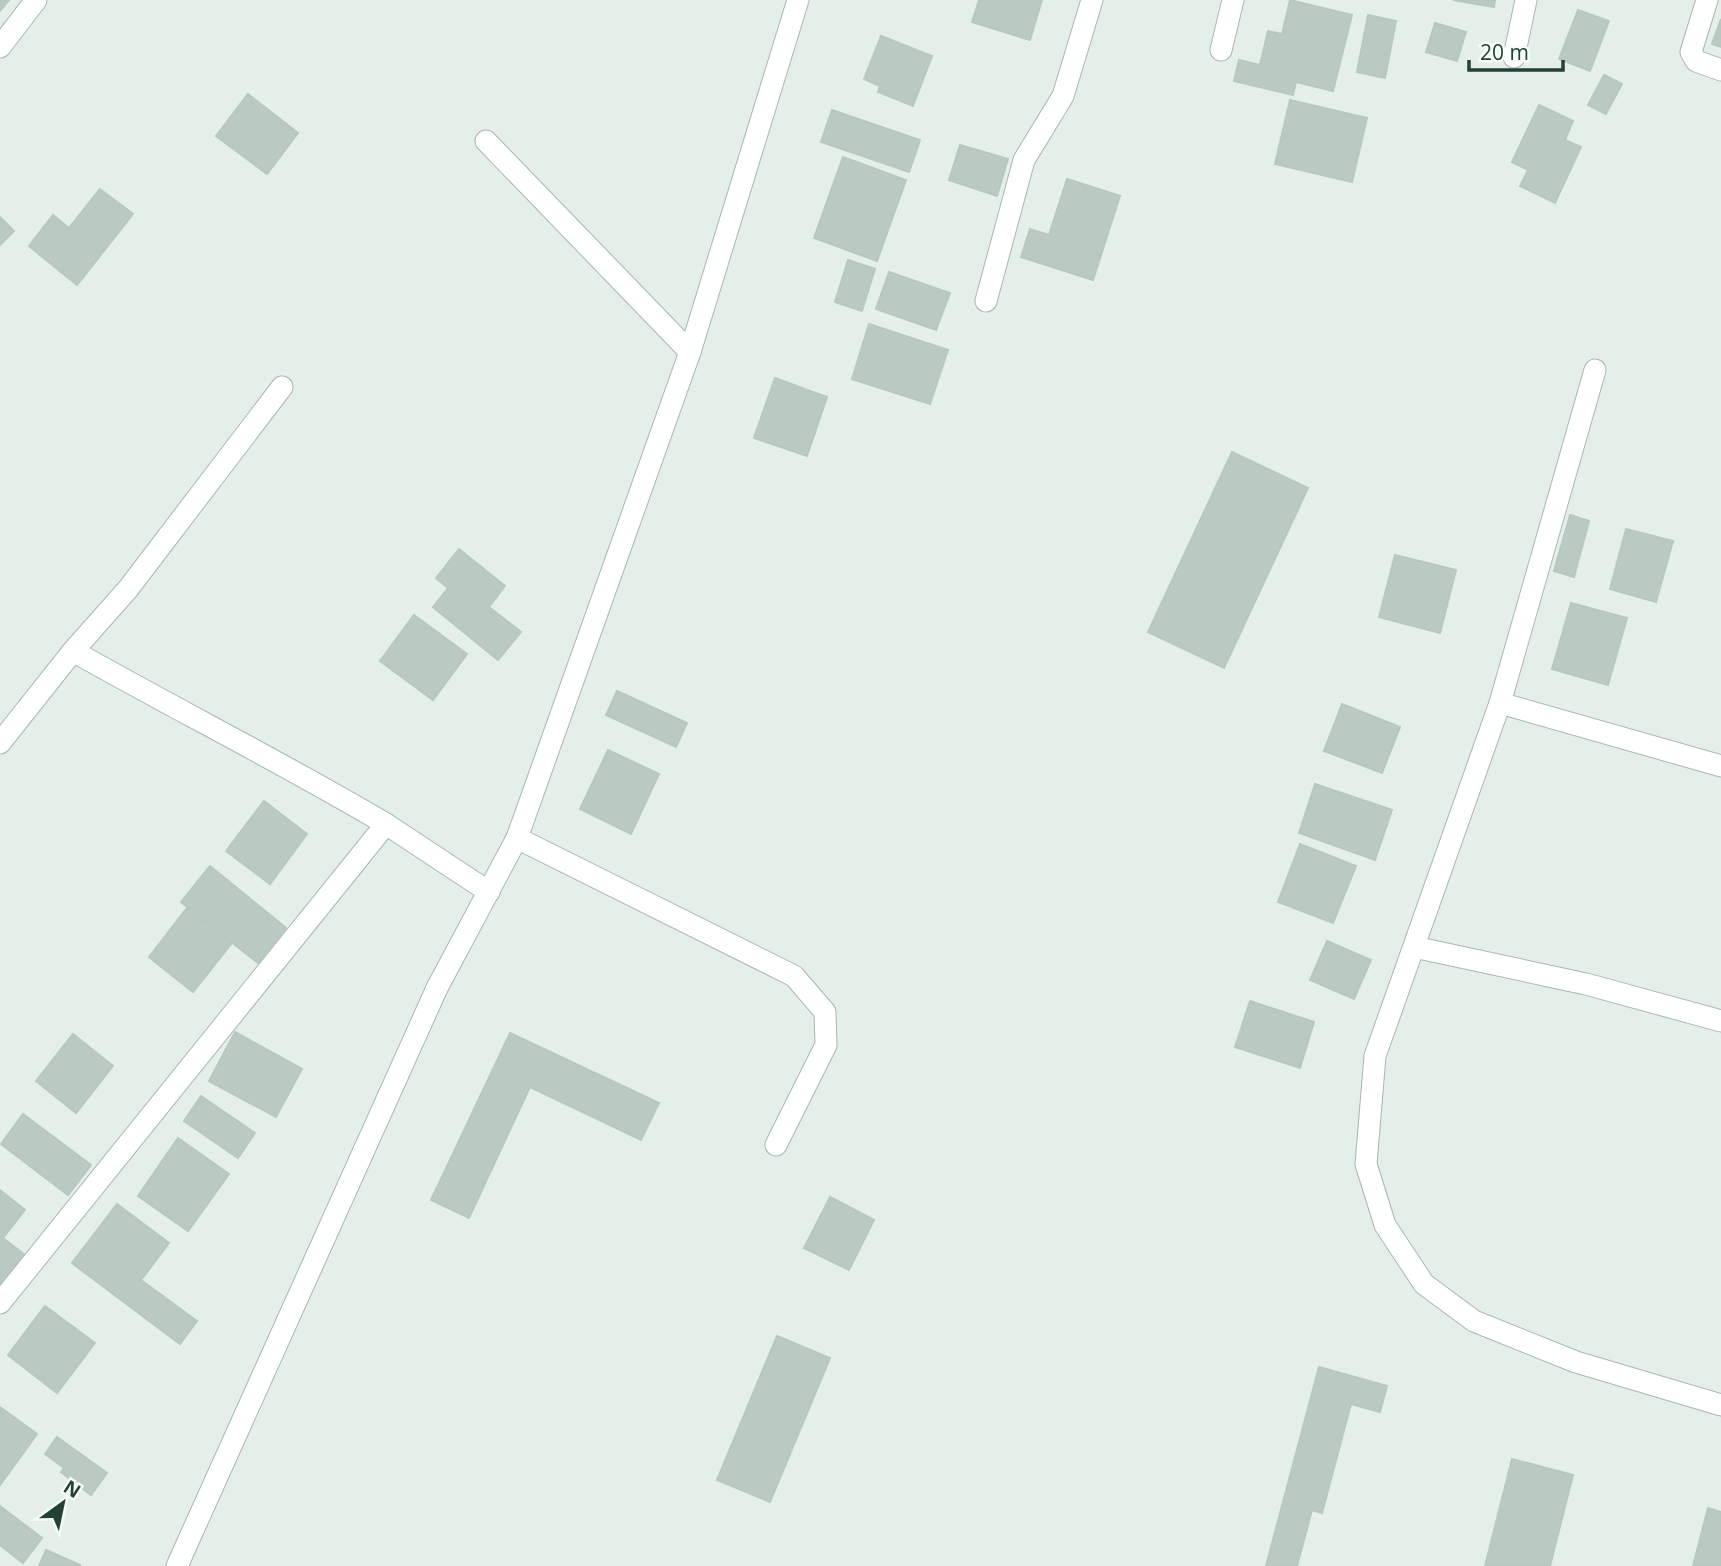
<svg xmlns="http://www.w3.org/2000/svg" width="1721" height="1566" font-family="'Open Sans',sans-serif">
	<rect width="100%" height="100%" fill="#e5efe9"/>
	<!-- building -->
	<g fill="#bacac2" stroke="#b7c9bf" stroke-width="2">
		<path d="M0 0H9L0 11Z"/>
		<path d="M979 0H1042L1030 40 972 22Z"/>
		<path d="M1290 0 1352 15 1333 91 1296 82 1293 95 1234 81 1239 60 1260 65 1268 31 1282 34Z"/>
		<path d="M1453 0H1495L1494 7Z"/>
		<path d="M1578 10 1609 21 1590 71 1559 59Z"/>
		<path d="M1368 15 1396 21 1385 78 1357 72Z"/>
		<path d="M1721 19V47L1712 44Z"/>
		<path d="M1435 23 1466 32 1457 61 1426 52Z"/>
		<path d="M881 36 932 56 913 106 878 92 880 86 864 79Z"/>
		<path d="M1604 75 1622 84 1606 114 1588 105Z"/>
		<path d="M248 94 298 133 267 174 216 136Z"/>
		<path d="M1290 100 1367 118 1352 182 1275 164Z"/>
		<path d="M1539 105 1573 121 1565 140 1581 147 1555 203 1520 186 1528 170 1512 162Z"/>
		<path d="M832 110 920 140 909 172 821 142Z"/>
		<path d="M960 145 1008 159 997 196 949 180Z"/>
		<path d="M843 157 906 180 877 261 814 238Z"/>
		<path d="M1067 179 1120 196 1093 280 1021 257 1030 229 1049 235Z"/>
		<path d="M100 189 133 214 77 285 29 246 53 215 69 228Z"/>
		<path d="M0 217 14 231 0 245Z"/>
		<path d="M848 260 875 269 862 311 835 302Z"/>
		<path d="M889 272 950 293 936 330 876 309Z"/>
		<path d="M869 324 948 350 930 404 852 379Z"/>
		<path d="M775 378 827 397 807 456 754 438Z"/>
		<path d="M1232 452 1308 488 1224 668 1148 632Z"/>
		<path d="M1570 515 1589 521 1574 577 1554 571Z"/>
		<path d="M1626 529 1673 541 1656 602 1610 589Z"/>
		<path d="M459 549 505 586 489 607 521 632 498 660 433 607 448 588 436 578Z"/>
		<path d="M1395 555 1456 570 1440 633 1379 617Z"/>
		<path d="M1571 603 1627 618 1608 685 1552 669Z"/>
		<path d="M414 615 467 654 433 700 380 661Z"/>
		<path d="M617 691 687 723 676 747 606 715Z"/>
		<path d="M1342 704 1400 727 1382 773 1324 751Z"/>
		<path d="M608 750 659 774 631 834 580 809Z"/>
		<path d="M1315 784 1392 810 1375 860 1299 833Z"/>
		<path d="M264 801 307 834 270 884 226 851Z"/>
		<path d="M1300 844 1356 866 1333 923 1278 902Z"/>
		<path d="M210 866 286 928 258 963 181 902Z"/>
		<path d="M187 908 232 943 193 992 149 957Z"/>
		<path d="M1327 941 1371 960 1354 999 1310 980Z"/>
		<path d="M1250 1001 1314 1022 1300 1068 1235 1047Z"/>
		<path d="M235 1032 302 1069 276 1117 209 1081Z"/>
		<path d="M510 1033 659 1103 641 1140 530 1087 469 1218 431 1200Z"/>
		<path d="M73 1034 113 1066 76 1113 36 1081Z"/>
		<path d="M201 1096 255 1133 238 1158 184 1121Z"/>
		<path d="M23 1114 91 1165 68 1195 1 1144Z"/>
		<path d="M178 1138 229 1174 188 1231 138 1196Z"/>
		<path d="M0 1190 25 1210 3 1238 25 1255 0 1286Z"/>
		<path d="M830 1197 874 1220 849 1270 804 1248Z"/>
		<path d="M117 1204 169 1243 141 1280 197 1321 180 1344 72 1263Z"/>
		<path d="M45 1306 95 1343 57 1393 8 1355Z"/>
		<path d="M777 1336 830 1358 770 1502 717 1480Z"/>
		<path d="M1319 1367 1387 1386 1380 1412 1351 1404 1322 1513 1312 1510 1297 1566H1266Z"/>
		<path d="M0 1407 37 1434 0 1485Z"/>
		<path d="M57 1437 107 1473 91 1495 61 1472 64 1468 45 1454Z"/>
		<path d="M1512 1459 1573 1475 1550 1566H1485Z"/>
		<path d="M0 1506 42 1538 23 1563 0 1545Z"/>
		<path d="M1708 1508 1721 1512V1566H1693Z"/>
		<path d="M46 1550 80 1565V1566H39Z"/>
	</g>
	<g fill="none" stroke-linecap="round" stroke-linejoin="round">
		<defs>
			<g id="minor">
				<path d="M1707 0 1691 52 1696 61 1721 70"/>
				<path d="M0 47 36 0"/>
				<path d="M1221 50 1233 0"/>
				<path d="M1514 57 1526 0"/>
				<path d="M486 141 690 352"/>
				<path d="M986 301 1024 160 1063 96 1092 0"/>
				<path d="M73 651C177 710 283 763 386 824"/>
				<path d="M1500 703 1595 370"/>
				<path d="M0 743 73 651 128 589 282 387"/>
				<path d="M1721 766 1500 703 1375 1056 1366 1164 1385 1225 1424 1284 1474 1321 1576 1362 1721 1405"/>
				<path d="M517 838 794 976 825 1012 826 1045 776 1145"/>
				<path d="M1414 947 1586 984 1721 1021"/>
				<path d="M0 1303 386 824 489 892"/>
				<path d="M177 1566 437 988 517 838 690 352 798 0"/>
			</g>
		</defs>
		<!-- minor casing -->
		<use href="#minor" stroke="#a7b8b0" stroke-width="23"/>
		<!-- minor -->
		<use href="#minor" stroke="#fff" stroke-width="21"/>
	</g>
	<!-- north arrow -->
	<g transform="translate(63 1503) rotate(33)" stroke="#f7fbf8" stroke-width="5" paint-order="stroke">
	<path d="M0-5L12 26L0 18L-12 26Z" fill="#234236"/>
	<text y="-10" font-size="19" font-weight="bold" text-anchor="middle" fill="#234236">N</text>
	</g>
	<!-- scale -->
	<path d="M1469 60v10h94v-10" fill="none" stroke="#234236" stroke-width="3.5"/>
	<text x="1480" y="60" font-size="21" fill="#234236" stroke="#f7fbf8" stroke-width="5" paint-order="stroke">20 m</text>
</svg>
